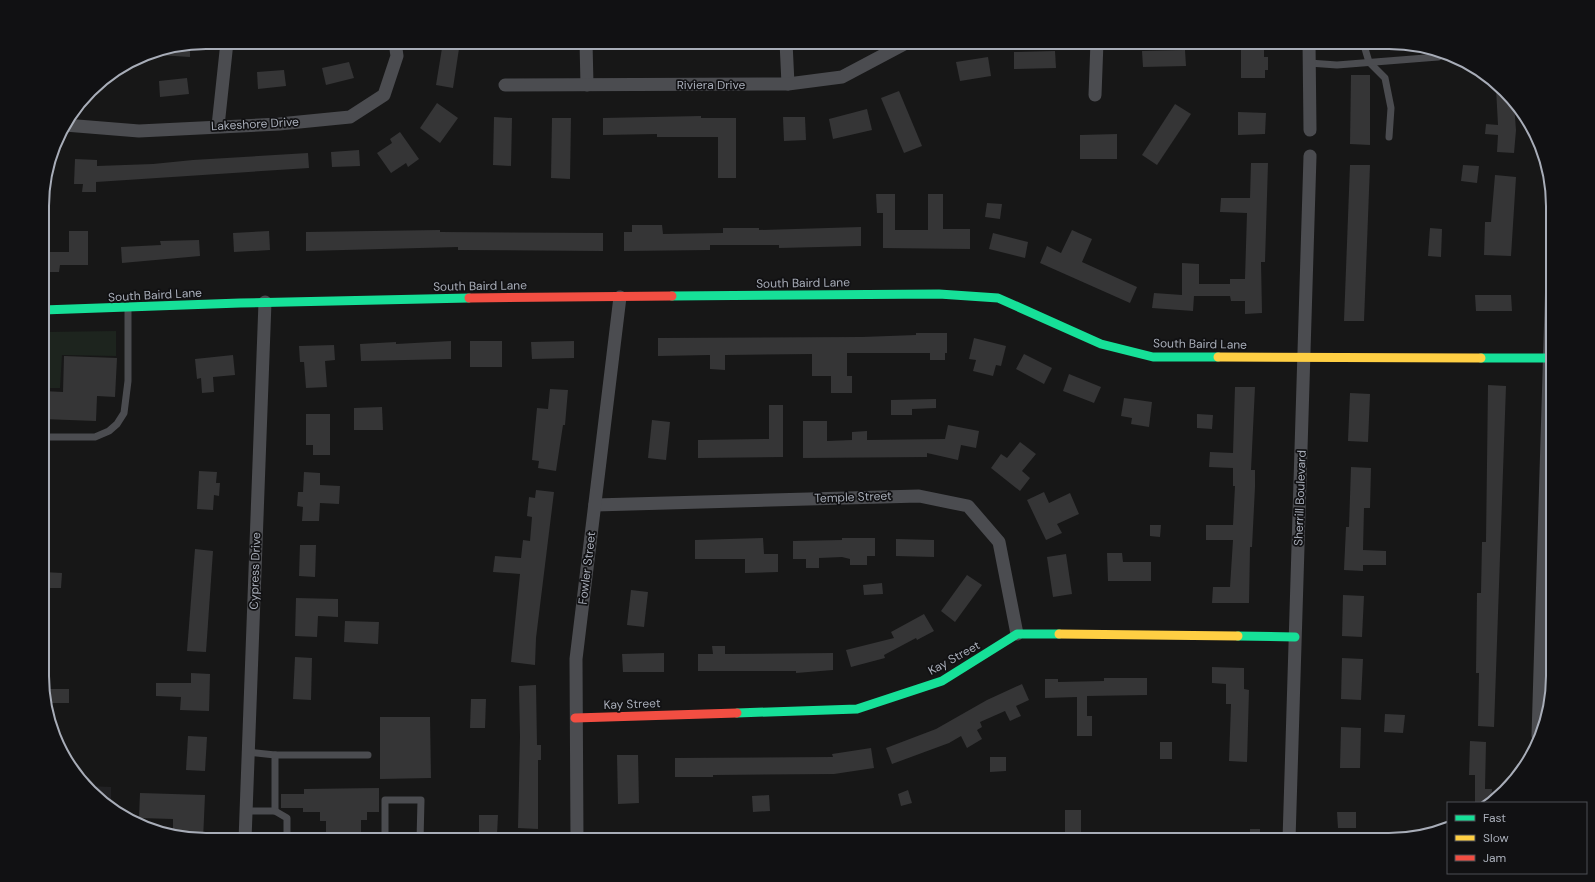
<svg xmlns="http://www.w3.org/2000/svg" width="1595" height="882" font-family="'DM Sans',sans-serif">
	<rect width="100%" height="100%" fill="#171717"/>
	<!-- built -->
	<path fill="#212123" d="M90 786 111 787V806Z"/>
	<!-- green -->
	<path fill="#1d241e" d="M116 331V356L62 355 60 388H44L46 332Z"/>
	<!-- building -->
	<g fill="#353536">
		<path d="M443 42H460L453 88 436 85Z"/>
		<path d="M190 45V57L158 55V51Z"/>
		<path d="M1241 48H1264V57H1268V70H1265V78H1241Z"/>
		<path d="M1185 50 1186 66 1143 67 1142 51Z"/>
		<path d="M1055 51 1056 68 1014 69V52Z"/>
		<path d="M988 57 991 76 960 81 956 62Z"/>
		<path d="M349 62 354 78 326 85 322 68Z"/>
		<path d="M284 70 286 86 258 89 257 72Z"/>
		<path d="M1351 75H1370V145L1350 144Z"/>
		<path d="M187 78 189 94 160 97 159 81Z"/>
		<path d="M1496 88 1514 104 1516 130 1514 153 1497 152 1498 135 1485 134 1486 124 1498 125Z"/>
		<path d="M899 91 922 146 904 153 881 98Z"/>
		<path d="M437 103 458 118 440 143 420 128Z"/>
		<path d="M1175 104 1191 114 1157 165 1142 155Z"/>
		<path d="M867 109 872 130 833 139 829 119Z"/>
		<path d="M1238 112 1266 113 1265 134 1238 135Z"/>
		<path d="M701 116V118H736V178H718V137H657V134L603 135V118Z"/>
		<path d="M494 117 512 118 511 166 493 165Z"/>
		<path d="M783 117H805L806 140 784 141Z"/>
		<path d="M552 118H571L570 179 551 178Z"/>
		<path d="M400 132 419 159 408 167 406 163 391 173 377 153 392 143 390 139Z"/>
		<path d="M1117 134V159H1080V135Z"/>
		<path d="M359 150 360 166 332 167 331 152Z"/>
		<path d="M308 153 309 168 96 182V192H82L83 184H74L75 159 97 160V166L153 164 193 160Z"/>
		<path d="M1251 163H1268L1265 262H1261L1262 313 1245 314V301H1231L1230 296H1194L1193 311 1152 308 1154 293 1182 295V263L1199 264V284H1230V279H1245L1247 213 1220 212 1221 198H1250Z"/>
		<path d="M1350 165H1370L1364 321H1344Z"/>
		<path d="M1463 165 1479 166 1477 183 1461 181Z"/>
		<path d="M1495 175 1516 177 1511 256 1484 255 1485 222H1491Z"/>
		<path d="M876 194H895V230H928V194H943V229H970V249L883 248V213H877Z"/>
		<path d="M987 203 1002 204 1000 219 985 217Z"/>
		<path d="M632 225H662L663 234 723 233V228H759V230L861 227V246L779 248V245H710V250L624 251V232H632Z"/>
		<path d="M1430 228 1442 229 1441 257 1428 256Z"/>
		<path d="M440 230V232L603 233V251L458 250V247L306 251V232Z"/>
		<path d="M1072 230 1092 239 1082 262 1137 287 1130 303 1040 263 1047 246 1061 253Z"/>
		<path d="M69 231H88V265H60L59 272H43V252H69Z"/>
		<path d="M269 231 270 250 234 252 233 233Z"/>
		<path d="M993 233 1028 242 1025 258 989 249Z"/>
		<path d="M199 240 200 256 122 263 121 247 161 245 160 241Z"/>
		<path d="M1475 295H1511L1512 311H1476Z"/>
		<path d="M916 333H947V353H945V360H930V353H847V376H852V393H831V376H812V354L725 355V370L710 369V355L658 356V338L862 337 916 335Z"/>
		<path d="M974 338 1006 346 1001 366 996 365 993 376 973 371 976 360 969 359Z"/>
		<path d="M451 341V359L361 361 360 344 396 342V344Z"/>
		<rect x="470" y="341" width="32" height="26"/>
		<path d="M574 341V358L532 359 531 342Z"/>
		<path d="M334 345 335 360 325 361 327 387 306 388 304 362H300L299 346Z"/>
		<path d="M1024 354 1052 368 1044 384 1016 369Z"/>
		<path d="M233 355 235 375 213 377 214 392 202 393 201 378 197 379 195 359Z"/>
		<path d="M64 356 117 358 115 397 97 396 96 421 43 419V391L63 392Z"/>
		<path d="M1069 374 1101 387 1094 403 1063 391Z"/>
		<path d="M1488 385 1506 386 1494 727 1478 726 1479 673H1476L1477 593H1481L1482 542H1486Z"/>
		<path d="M1235 387H1255L1251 470H1255V487L1252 547H1250L1249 603H1212L1213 587H1230L1233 540H1206V525H1233L1235 486H1233V468L1209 467 1210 452 1233 453Z"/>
		<path d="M550 389 568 390 565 425H563L556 471 538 468 539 461 532 460 537 408 548 409Z"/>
		<path d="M1350 393 1370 394 1368 442 1348 441Z"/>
		<path d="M1124 398 1152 402 1149 427 1131 424 1132 418 1121 416Z"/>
		<path d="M936 399V408L912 409V415H891V400Z"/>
		<path d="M769 405H783V457L698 458V440L769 439Z"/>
		<path d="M382 407 383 430H354V408Z"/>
		<path d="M306 414H330V455H313V445H306Z"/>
		<path d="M1197 414 1213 415 1212 429 1197 428Z"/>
		<path d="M652 420 670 422 666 460 648 458Z"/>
		<path d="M803 421H827V441L852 440V432L867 431V440L945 439 948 425 979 431 976 448 961 445 958 460 927 453V457L803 458Z"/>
		<path d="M1020 442 1036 454 1022 471 1030 478 1020 491 991 468 1001 454 1007 458Z"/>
		<path d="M1351 467 1371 468 1370 508H1364L1363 550 1386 551V565H1363V571L1344 570 1346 527H1349Z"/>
		<path d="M199 471 217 472 216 483H220L219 496 214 495 213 510 197 509Z"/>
		<path d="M304 472 320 473V485L340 486 339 504 320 503 319 521H302L303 507 297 506 298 492H303Z"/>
		<path d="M536 490 554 492 536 638 535 665 511 662 520 574 493 572 495 556 521 558 523 540 530 541 532 517 527 516 529 497 535 498Z"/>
		<path d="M1044 492 1049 503 1070 493 1079 514 1057 524 1062 533 1046 540 1027 500Z"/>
		<path d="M1150 525H1161L1160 537 1150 536Z"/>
		<path d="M763 538 764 554H778V572L745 573V559H695V540Z"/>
		<path d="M842 538H875V556H867V565H850V559L842 557 819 558V568H806V559H793V541L842 540Z"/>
		<path d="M896 539 934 540V557L896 556Z"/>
		<path d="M300 545H316L315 577 299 576Z"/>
		<path d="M195 549 213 551 206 652 187 651Z"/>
		<path d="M1107 553H1122L1123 562H1151V581H1108Z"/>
		<path d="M1066 554 1072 594 1053 597 1047 557Z"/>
		<path d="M43 572 62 573 61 588H43Z"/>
		<path d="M967 575 982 585 955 622 941 611Z"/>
		<path d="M882 583 883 594 864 595 863 585Z"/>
		<path d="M631 590 648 592 644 627 627 625Z"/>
		<path d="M1343 595 1364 596 1362 637 1342 636Z"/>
		<path d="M296 598 338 599V617L318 616 317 637 295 636Z"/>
		<path d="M924 614 934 631 917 640 916 638 884 655 885 658 851 667 846 650 894 638 891 632Z"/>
		<path d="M345 621 379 622 378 644 344 642Z"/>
		<path d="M712 646H725V654L833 653V670L796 673V671H698V654H713Z"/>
		<path d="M664 653V672H623L622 654Z"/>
		<path d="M295 657 312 658 311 700 293 699Z"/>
		<path d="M1342 658 1363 659 1361 700 1341 699Z"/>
		<path d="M1212 667 1244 668V689L1249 690 1247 762 1229 761 1231 704H1226V684L1212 683Z"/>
		<path d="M191 673 210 674 209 711 180 710 181 697 156 696V683H191Z"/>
		<path d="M1104 678H1147V695L1087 696V716H1092V736H1077V697L1045 698V679H1058V682L1104 681Z"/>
		<path d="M1022 684 1029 700 1016 706 1021 716 1010 721 1005 711 980 722 982 727 977 730 982 739 967 748 961 736 949 743 892 764 886 748 936 729 987 700Z"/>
		<path d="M536 685 537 745H541V760H538V829L518 828 520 737 519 686Z"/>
		<path d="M43 689H69V703H45Z"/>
		<path d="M471 699H486L485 728H470Z"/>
		<path d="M1385 714 1405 715 1403 733 1384 732Z"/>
		<path d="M380 717H430L431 778 380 779Z"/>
		<path d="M1341 727 1361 728 1360 768H1340Z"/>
		<path d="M188 736 207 737 205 771 186 770Z"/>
		<path d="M1470 741 1486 742 1485 789H1492L1491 803H1475V775H1469Z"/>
		<rect x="1160" y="742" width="12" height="17"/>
		<path d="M871 748 874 768 834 774 713 775V777H675V758L833 757 832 754Z"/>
		<path d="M617 755H638L639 803 618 804Z"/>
		<path d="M990 757H1006V771L990 772Z"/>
		<path d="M379 788V812H367V820H361V840H326V821H320V812H303V808H281V794H304V789Z"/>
		<path d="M908 790 912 803 901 806 898 794Z"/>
		<path d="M140 793 205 795 203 840 173 836V819L139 818Z"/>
		<path d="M769 795 770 811 753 812 752 796Z"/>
		<rect x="1065" y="810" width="16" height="30"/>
		<path d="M1337 812H1356V828H1338Z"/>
		<path d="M479 815H498L497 835 479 834Z"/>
		<rect x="1250" y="829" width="10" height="11"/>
	</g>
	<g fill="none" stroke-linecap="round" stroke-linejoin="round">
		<!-- lane -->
		<g stroke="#4b4c50" stroke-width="7">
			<path d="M1363 42 1369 62 1385 78 1391 108 1389 137"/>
			<path d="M1309 63 1337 65 1438 57"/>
			<path d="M43 437H95L109 431 117 424 124 413 128 381V308"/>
			<path d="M248 752 275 755V811"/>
			<path d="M275 755H368"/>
			<path d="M246 811H275L287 818V840"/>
			<path d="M385 840V800H421L420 840"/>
		</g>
		<!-- street -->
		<g stroke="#4b4c50" stroke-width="13">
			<path d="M586 42 587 85"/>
			<path d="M786 42 788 84"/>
			<path d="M1309 42 1310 130"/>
			<path d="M505 85 788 84 842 77 908 42"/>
			<path d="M1095 95 1097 42"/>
			<path d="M65 125 139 131 279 124 350 117 384 95 397 56 395 42"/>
			<path d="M218 126 227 42"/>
			<path d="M595 505 919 496 968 506 999 542 1017 634"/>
			<path d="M1538 736 1553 243"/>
			<path d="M245 840 265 302"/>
			<path d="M577 840 576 659 620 297"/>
			<path d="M1289 840 1310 156"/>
		</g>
		<!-- fast -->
		<g stroke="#16e098" stroke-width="9">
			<path d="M672 296 939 294 998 298 1101 344 1153 357H1218"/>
			<path d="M43 310 240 303 469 298"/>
			<path d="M1481 358H1553"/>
			<path d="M1238 636 1295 637"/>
			<path d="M737 713 857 709 942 681 1017 634H1059"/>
		</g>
		<!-- slow -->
		<g stroke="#ffcf43" stroke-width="9">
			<path d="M1218 357 1481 358"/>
			<path d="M1059 634 1238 636"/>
		</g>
		<!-- jam -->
		<g stroke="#f24e42" stroke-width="9">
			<path d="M469 298 672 296"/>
			<path d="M575 718 737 713"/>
		</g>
	</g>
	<g text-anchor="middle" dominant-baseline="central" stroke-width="3.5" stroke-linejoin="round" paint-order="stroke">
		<!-- street labels -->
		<g font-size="12" fill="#a8adb8" stroke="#111113">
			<text x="711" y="85">Riviera Drive</text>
			<text transform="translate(255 124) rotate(-3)">Lakeshore Drive</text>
			<text transform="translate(803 283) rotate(-1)">South Baird Lane</text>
			<text transform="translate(480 286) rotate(-1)">South Baird Lane</text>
			<text transform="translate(155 295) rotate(-3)">South Baird Lane</text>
			<text transform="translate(1200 344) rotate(1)">South Baird Lane</text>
			<text transform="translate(853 497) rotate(-2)">Temple Street</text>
			<text transform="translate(1300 498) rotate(-88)">Sherrill Boulevard</text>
			<text transform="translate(587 568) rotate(-83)">Fowler Street</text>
			<text transform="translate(255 571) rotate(-88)">Cypress Drive</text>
			<text transform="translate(954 658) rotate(-29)">Kay Street</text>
			<text transform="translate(632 704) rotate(-2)">Kay Street</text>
		</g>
	</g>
	<!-- crop -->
	<path d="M0 0H1595V882H0ZM206 49H1389A157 157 0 0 1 1546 206V676A157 157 0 0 1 1389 833H206A157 157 0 0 1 49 676V206A157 157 0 0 1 206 49Z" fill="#111113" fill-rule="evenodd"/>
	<path fill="none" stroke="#a8adb8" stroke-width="2" d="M206 49H1389A157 157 0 0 1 1546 206V676A157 157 0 0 1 1389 833H206A157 157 0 0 1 49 676V206A157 157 0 0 1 206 49Z"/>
	<!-- legend -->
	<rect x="1447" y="802" width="140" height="72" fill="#111113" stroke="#4d4f55"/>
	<rect x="1455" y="815" width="20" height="6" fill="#16e098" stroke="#4d4f55"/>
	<text x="1483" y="822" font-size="12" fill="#a8adb8">Fast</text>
	<rect x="1455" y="835" width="20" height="6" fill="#ffcf43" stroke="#4d4f55"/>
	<text x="1483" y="842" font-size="12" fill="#a8adb8">Slow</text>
	<rect x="1455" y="855" width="20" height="6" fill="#f24e42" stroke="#4d4f55"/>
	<text x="1483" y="862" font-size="12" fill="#a8adb8">Jam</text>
</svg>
